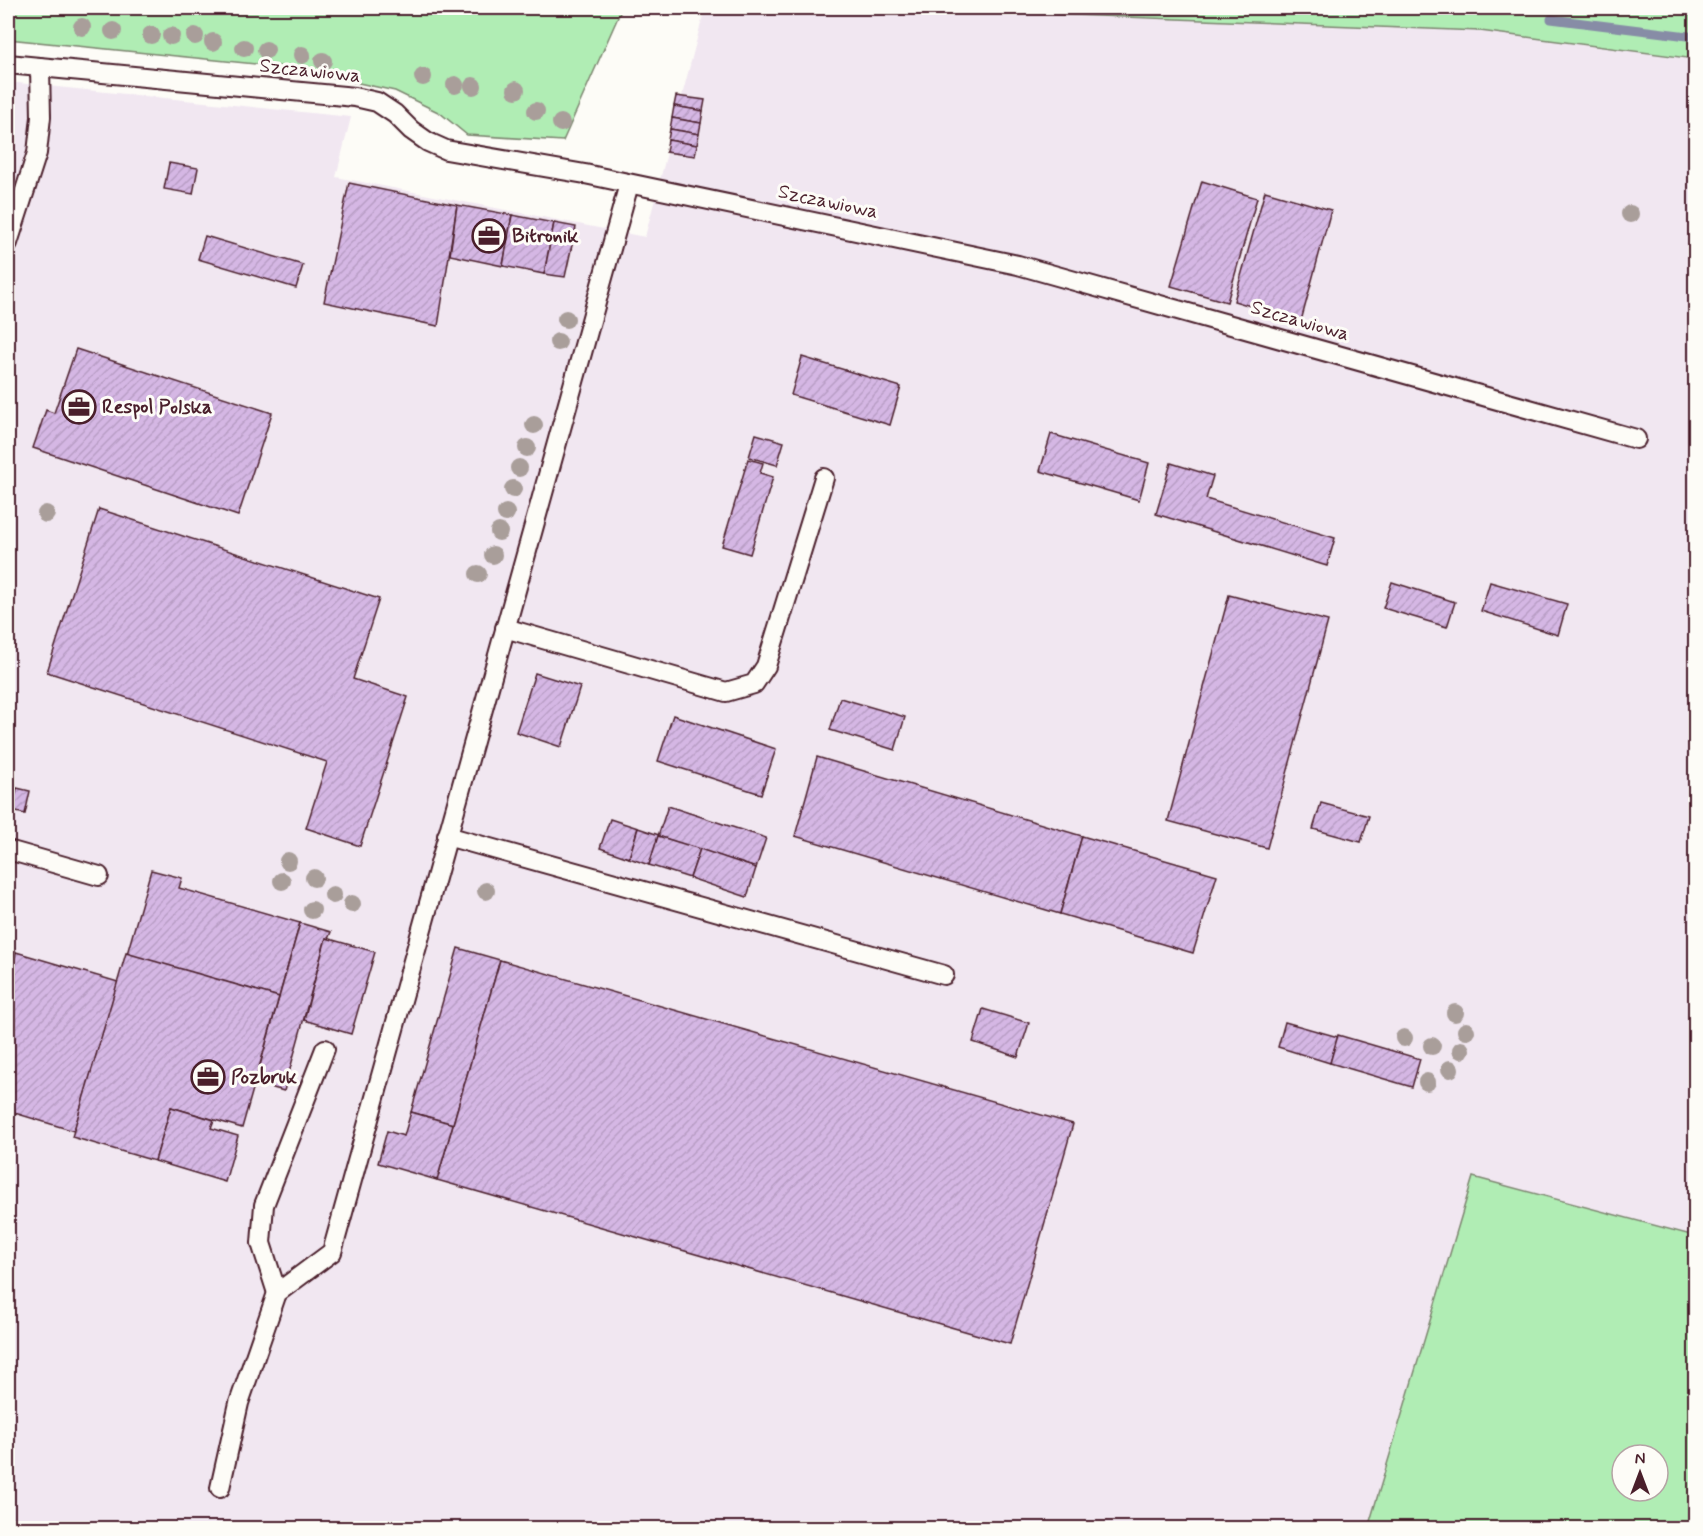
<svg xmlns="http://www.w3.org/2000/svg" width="1703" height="1536" font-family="Mynerve,sans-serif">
	<defs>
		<pattern id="building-hatch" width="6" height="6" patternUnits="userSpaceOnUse" patternTransform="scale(1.5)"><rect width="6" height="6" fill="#d5b7e4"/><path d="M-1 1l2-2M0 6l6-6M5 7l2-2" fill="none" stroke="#b89dc4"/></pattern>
	</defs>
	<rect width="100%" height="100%" fill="#fdfcf7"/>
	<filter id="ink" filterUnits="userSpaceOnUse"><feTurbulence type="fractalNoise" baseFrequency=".0167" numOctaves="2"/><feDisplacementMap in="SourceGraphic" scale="12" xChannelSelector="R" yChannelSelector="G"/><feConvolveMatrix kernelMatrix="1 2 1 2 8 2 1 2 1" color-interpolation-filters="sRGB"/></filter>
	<g filter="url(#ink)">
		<!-- built -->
		<path fill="#f1e7f1" d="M705 8H896L1480 31 1695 59V1236L1473 1178 1368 1528H8V82L351 117 336 177 645 237Z"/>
		<!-- green -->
		<g fill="#b0edb4" stroke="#7d8670" stroke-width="1.5" fill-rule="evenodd">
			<path d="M8 8H622L563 141 467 135 440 113 395 91 286 67 8 39Z"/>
			<path d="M896 8H1695V59L1480 31Z"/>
			<path d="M1473 1177 1695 1236V1528H1368ZM1622 1455H1658V1491H1622Z"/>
		</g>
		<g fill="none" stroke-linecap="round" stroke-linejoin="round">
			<!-- stream -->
			<path stroke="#878ca6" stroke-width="9" d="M1551 19 1696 37"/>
		</g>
		<!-- building -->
		<g fill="url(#building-hatch)" stroke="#4a1f2b" stroke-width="1.5">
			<path d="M676 96 705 100 703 111 674 106Z"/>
			<path d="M674 106 703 111 701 123 672 118Z"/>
			<path d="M672 118 701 123 699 134 670 129Z"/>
			<path d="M670 129 699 134 697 145 668 140Z"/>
			<path d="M668 140 697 145 695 156 666 152Z"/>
			<path d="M169 163 198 168 193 194 164 189Z"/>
			<path d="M1202 181 1257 198 1227 302 1171 286Z"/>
			<path d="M349 183 457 205 438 326 324 302Z"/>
			<path d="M1265 191 1331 210 1301 321 1234 301Z"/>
			<path d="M457 205 512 215 503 266 450 255Z"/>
			<path d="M512 215 554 223 544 274 503 266Z"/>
			<path d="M554 223 576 227 565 277 544 274Z"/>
			<path d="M205 236 303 265 296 288 198 259Z"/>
			<path d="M76 349 272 413 238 516 33 448 46 410 54 413Z"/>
			<path d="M802 357 901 387 890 425 791 395Z"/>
			<path d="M756 434 784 442 777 465 749 457Z"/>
			<path d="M1051 434 1149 463 1139 500 1040 471Z"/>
			<path d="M748 459 763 463 760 473 773 477 750 554 722 546Z"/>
			<path d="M1171 463 1213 476 1206 499 1335 538 1327 566 1156 514Z"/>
			<path d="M99 509 379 599 353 679 408 697 360 846 306 828 327 762 47 672Z"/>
			<path d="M1392 582 1455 602 1447 627 1383 608Z"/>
			<path d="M1490 582 1567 604 1558 635 1481 611Z"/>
			<path d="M1229 595 1328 621 1267 848 1168 821Z"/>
			<path d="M535 673 580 687 561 747 516 732Z"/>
			<path d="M840 698 905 717 895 750 830 730Z"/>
			<path d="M673 715 776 749 761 794 658 761Z"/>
			<path d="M817 757 1082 836 1060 914 795 836Z"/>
			<path d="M17 788 30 791 25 814 12 811Z"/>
			<path d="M1321 803 1369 816 1361 842 1313 829Z"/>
			<path d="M668 806 766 838 756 868 658 836Z"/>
			<path d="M610 819 638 828 629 858 600 848Z"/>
			<path d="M638 828 659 835 649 865 629 858Z"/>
			<path d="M658 836 700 849 690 878 649 865Z"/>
			<path d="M1082 836 1217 875 1193 953 1060 914Z"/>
			<path d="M700 849 756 868 747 897 690 878Z"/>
			<path d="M151 870 182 878 179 888 300 923 279 997 127 954Z"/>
			<path d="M300 923 331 932 328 939 326 938 284 1091 255 1083Z"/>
			<path d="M326 938 375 952 351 1034 304 1020Z"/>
			<path d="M458 948 500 960 453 1124 411 1112Z"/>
			<path d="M16 952 118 982 74 1131 8 1111V983Z"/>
			<path d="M126 953 279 997 242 1128 171 1107 155 1161 72 1137Z"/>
			<path d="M500 960 1073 1124 1010 1344 437 1180Z"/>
			<path d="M983 1009 1029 1023 1018 1057 973 1042Z"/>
			<path d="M1285 1022 1338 1037 1330 1063 1278 1047Z"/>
			<path d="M1338 1035 1420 1059 1412 1087 1330 1063Z"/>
			<path d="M171 1107 214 1120 211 1128 238 1136 225 1182 155 1161Z"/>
			<path d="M411 1112 453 1124 437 1180 378 1163 387 1131 404 1136Z"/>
		</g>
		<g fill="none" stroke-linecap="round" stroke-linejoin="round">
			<defs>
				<g id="lane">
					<path d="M8 64 355 97 377 102 395 114 411 130 428 142 446 150 585 174 1018 265 1636 439"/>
					<path d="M8 243 37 153 41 117 40 67"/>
					<path d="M505 628 726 692 754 684 766 666 824 478"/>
					<path d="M447 836 944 975"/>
					<path d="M8 850 99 876"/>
					<path d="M277 1293 261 1243 264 1205 325 1049"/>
					<path d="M220 1488 239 1403 277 1293 332 1252 629 184"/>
				</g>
			</defs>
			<!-- lane casing -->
			<use href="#lane" stroke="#4a1f2b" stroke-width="22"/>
			<!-- lane -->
			<use href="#lane" stroke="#fdfcf7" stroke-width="18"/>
		</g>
		<!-- trees -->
		<g fill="#a99e9a">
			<circle cx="82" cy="27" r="9"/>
			<circle cx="113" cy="31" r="9"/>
			<circle cx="151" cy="35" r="9"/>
			<circle cx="171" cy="36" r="9"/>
			<circle cx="195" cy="36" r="9"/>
			<circle cx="213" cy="42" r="9"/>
			<circle cx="244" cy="48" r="9"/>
			<circle cx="266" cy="50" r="9"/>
			<circle cx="302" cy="55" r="9"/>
			<circle cx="323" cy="61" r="9"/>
			<circle cx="423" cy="77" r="9"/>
			<circle cx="455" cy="85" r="9"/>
			<circle cx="473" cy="86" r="9"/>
			<circle cx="516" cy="90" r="9"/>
			<circle cx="536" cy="111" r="9"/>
			<circle cx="561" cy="123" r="9"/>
			<circle cx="1630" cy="214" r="9"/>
			<circle cx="566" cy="319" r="9"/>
			<circle cx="558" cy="342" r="9"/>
			<circle cx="534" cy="425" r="9"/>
			<circle cx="527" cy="448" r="9"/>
			<circle cx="519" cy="468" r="9"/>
			<circle cx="513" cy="489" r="9"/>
			<circle cx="506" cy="513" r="9"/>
			<circle cx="46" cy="514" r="9"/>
			<circle cx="499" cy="532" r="9"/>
			<circle cx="493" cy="555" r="9"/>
			<circle cx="478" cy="574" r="9"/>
			<circle cx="288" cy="861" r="9"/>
			<circle cx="314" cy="878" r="9"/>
			<circle cx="282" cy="881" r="9"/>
			<circle cx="486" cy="891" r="9"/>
			<circle cx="333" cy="895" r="9"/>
			<circle cx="352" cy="904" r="9"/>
			<circle cx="312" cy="910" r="9"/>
			<circle cx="1455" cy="1013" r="9"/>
			<circle cx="1466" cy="1031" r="9"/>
			<circle cx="1404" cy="1038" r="9"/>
			<circle cx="1432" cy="1046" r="9"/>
			<circle cx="1461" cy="1050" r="9"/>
			<circle cx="1450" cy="1069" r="9"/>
			<circle cx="1427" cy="1082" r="9"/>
		</g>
	</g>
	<!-- icons -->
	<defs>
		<symbol id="office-ring" viewBox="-11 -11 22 22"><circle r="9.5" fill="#fdfcf7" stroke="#4a1f2b" stroke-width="1.5"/><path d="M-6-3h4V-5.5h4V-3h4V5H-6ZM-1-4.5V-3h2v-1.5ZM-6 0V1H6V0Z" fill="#4a1f2b"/></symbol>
	</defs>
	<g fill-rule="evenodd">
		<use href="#office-ring" x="470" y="217" width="38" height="38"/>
		<use href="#office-ring" x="60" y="388" width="38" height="38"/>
		<use href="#office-ring" x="189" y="1058" width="38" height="38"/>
	</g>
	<g text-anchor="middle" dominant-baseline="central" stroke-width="6" stroke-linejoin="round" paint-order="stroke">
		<!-- street labels -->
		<g font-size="20" fill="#4a1f2b" stroke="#fdfcf7">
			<text transform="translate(310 71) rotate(6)">Szczawiowa</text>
			<text transform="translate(828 202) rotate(12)">Szczawiowa</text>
			<text transform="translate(1300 321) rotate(16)">Szczawiowa</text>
		</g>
		<!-- poi labels -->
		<g font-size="20" font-weight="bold" fill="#4a1f2b" stroke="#fdfcf7" text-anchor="start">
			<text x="512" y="236">Bitronik</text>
			<text x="102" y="407">Respol Polska</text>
			<text x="231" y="1077">Pozbruk</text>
		</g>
	</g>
	<!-- margin -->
	<rect width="1703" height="1536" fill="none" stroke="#fdfcf7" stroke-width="30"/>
	<rect x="15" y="15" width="1673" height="1506" fill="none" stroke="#4a1f2b" stroke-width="2" filter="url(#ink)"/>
	<!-- north arrow -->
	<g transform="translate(1640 1473)"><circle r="28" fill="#fdfcf7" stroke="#b5a4a5" stroke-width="1.5"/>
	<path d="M0-4.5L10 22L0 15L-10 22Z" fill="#4a1f2b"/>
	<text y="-9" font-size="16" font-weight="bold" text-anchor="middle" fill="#4a1f2b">N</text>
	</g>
</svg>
